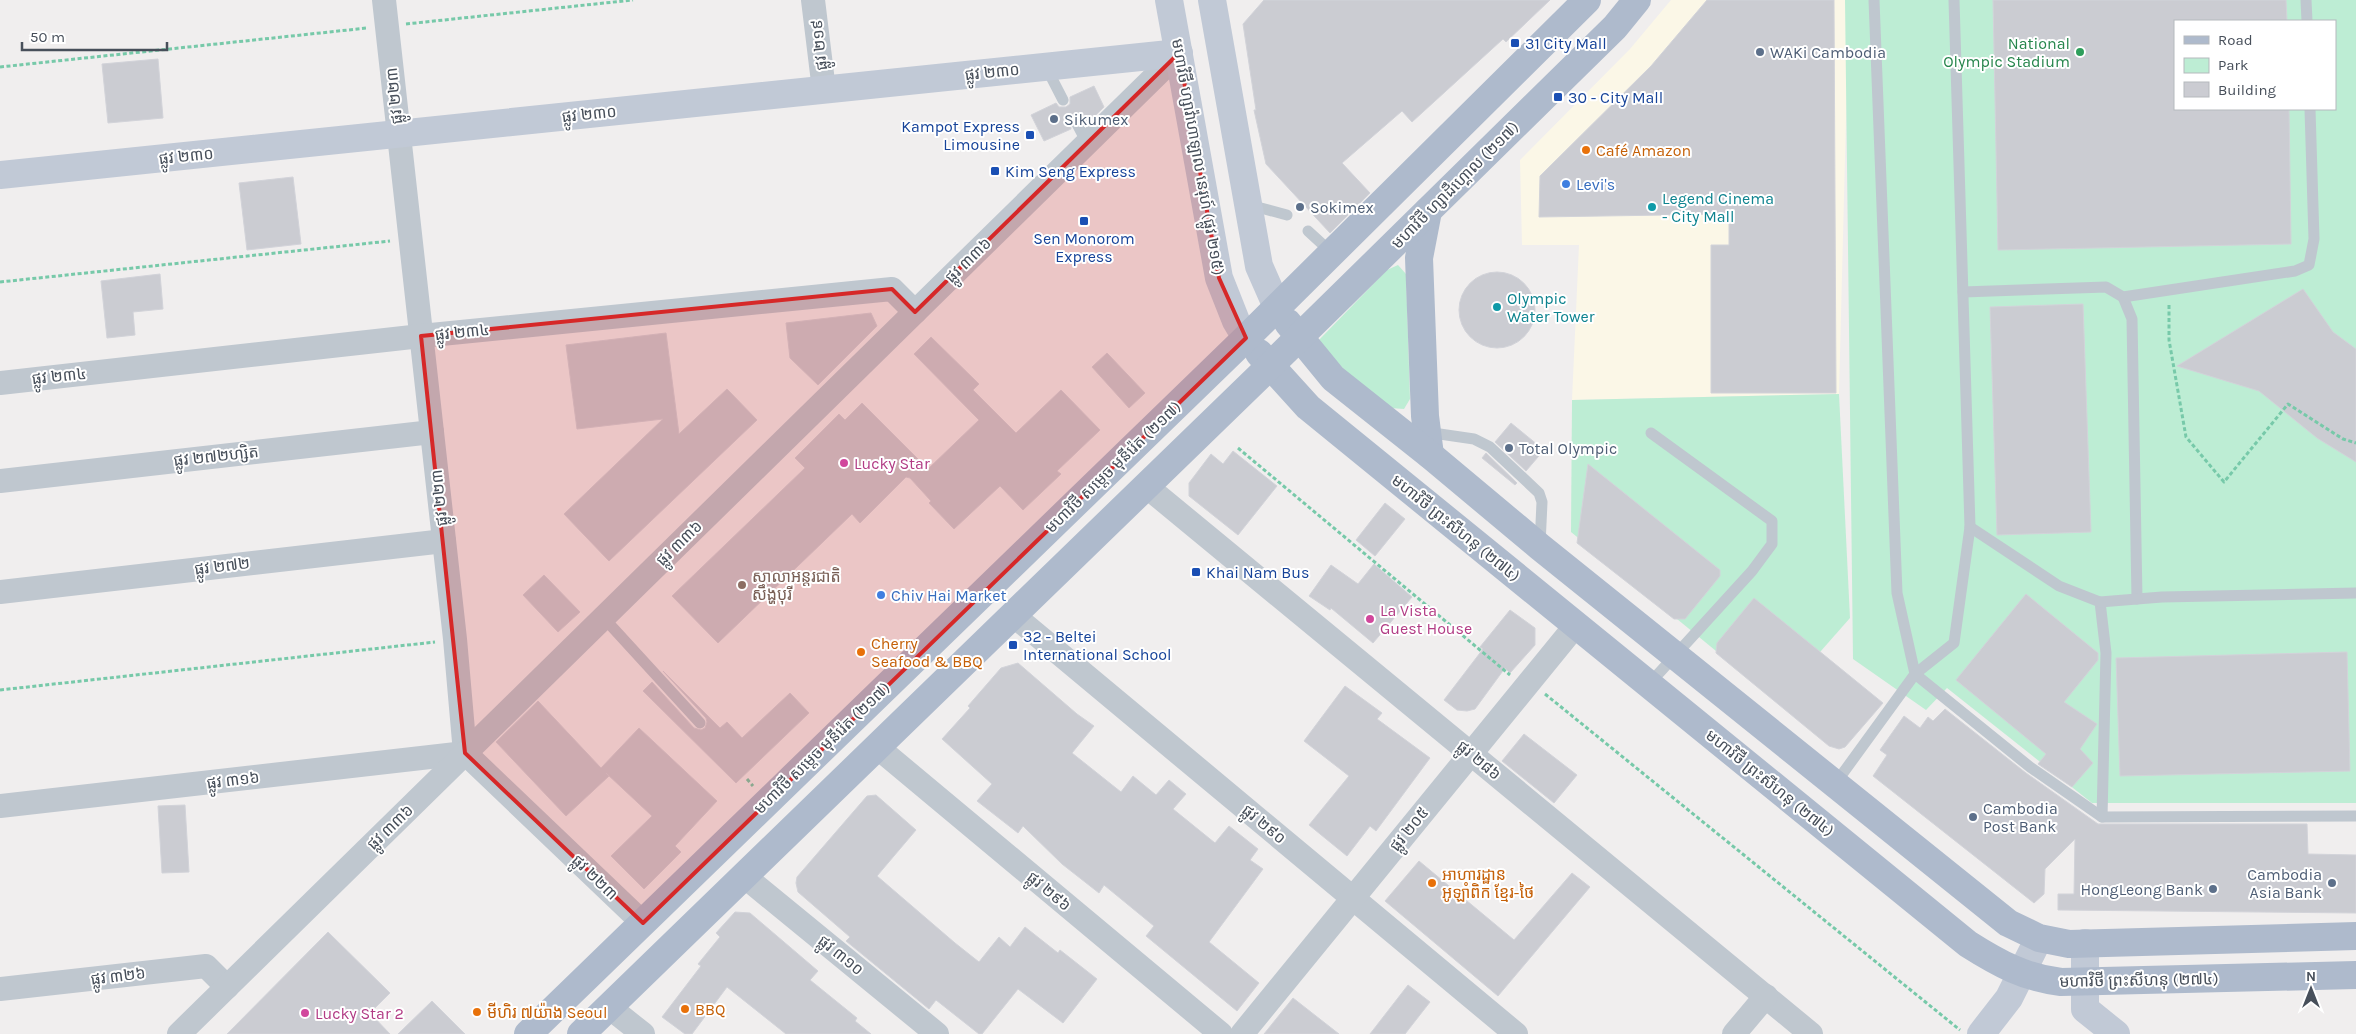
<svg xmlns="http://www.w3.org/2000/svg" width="2356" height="1034" font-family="Karla,'Noto Sans Khmer',sans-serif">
	<rect width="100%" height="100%" fill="#f0eeee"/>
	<!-- commercial -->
	<path fill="#fbf7e7" d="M1671 0H1849L1839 394 1572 400 1579 245H1522L1520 160 1630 49Z"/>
	<!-- green -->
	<g fill="#bdedd4" fill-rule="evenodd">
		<path d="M1845 0H2356V803H2092L1947 688 1926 710 1853 659ZM2175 21H2335V109H2175Z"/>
		<path d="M1398 265 1406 274 1410 399 1404 409 1390 408 1348 374 1318 341 1387 270Z"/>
		<path d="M1839 394 1850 618 1777 701 1571 532 1572 400Z"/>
	</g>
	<!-- building -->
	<g fill="#cbccd2" stroke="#d2d3d9">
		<path d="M1264 0H1550L1506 42 1503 39 1412 122 1402 111 1342 163 1370 193 1330 233 1266 164 1254 110H1256L1243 24Z"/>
		<path d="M1707 0H1834L1836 393H1711V245H1729V214L1539 217 1540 176 1651 66Z"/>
		<path d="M1993 0H2286L2287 21H2175V109H2289L2291 244 1998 250Z"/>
		<path d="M158 59 163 118 108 123 102 64Z"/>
		<path d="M1094 86 1104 107 1093 118 1084 122 1081 117 1073 118 1070 123 1071 129 1044 141 1031 115 1056 103 1059 107H1066L1070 104V97Z"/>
		<path d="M293 177 301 244 247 250 239 183Z"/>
		<circle cx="1497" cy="310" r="38"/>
		<path d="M160 274 163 309 133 312 135 335 107 338 101 281Z"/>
		<path d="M2303 289 2333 332 2356 349V462L2317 438 2259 391 2177 366Z"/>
		<path d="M2083 304 2091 532 1997 535 1990 307Z"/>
		<path d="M871 313 877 326 818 385 790 358 786 323Z"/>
		<path d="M666 333 679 434 727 389 757 420 609 561 564 514 663 419 577 429 566 345Z"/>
		<path d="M931 337 979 384 973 390 1016 433 1061 390 1100 430 1057 471 1061 474 1023 510 1000 486 954 529 929 503 931 501 910 478 906 477 860 523 852 514 718 643 672 596 805 468 795 458 839 414 845 420 862 403 928 469 979 420 914 354Z"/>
		<path d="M1107 353 1145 393 1129 408 1092 367Z"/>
		<path d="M1511 423 1544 450 1526 471 1495 442Z"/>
		<path d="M1233 451 1277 486 1238 535 1189 496V483L1211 454 1223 464Z"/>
		<path d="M1486 453 1517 483 1515 485 1482 458Z"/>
		<path d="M1588 464 1720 570V576L1685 619H1674L1577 543Z"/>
		<path d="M1385 503 1405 519 1375 556 1356 540Z"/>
		<path d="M1374 564 1412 597 1373 643 1331 608 1330 610 1309 596 1331 565 1358 584Z"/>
		<path d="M544 575 580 612 558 632 523 595Z"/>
		<path d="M2026 594 2098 653V660L2064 702 2097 724 2080 749 2093 763 2072 787 2038 764 2046 754 1956 680Z"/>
		<path d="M1754 598 1883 703 1845 747 1839 749 1829 746 1716 653 1717 643Z"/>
		<path d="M1510 610 1535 628V645L1510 673 1505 668 1475 709 1467 711 1457 710 1444 700 1483 649 1480 647Z"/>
		<path d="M2347 652 2350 771 2120 776 2116 658Z"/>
		<path d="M1018 663 1077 714 1094 726 1072 753 1121 792 1133 776 1156 795 1169 780 1186 794 1173 809 1215 843 1229 826 1258 849 1250 860 1263 869 1209 942 1259 983 1237 1011 1146 936 1154 926 1104 885 1099 893 1062 864 1023 826 1018 833 977 801 992 784 942 739 970 708 968 706 1001 668Z"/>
		<path d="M663 671 720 728 727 722 742 738 790 693 809 713 736 783 643 691 652 682 694 728 701 730 705 728 707 722 706 718Z"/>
		<path d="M1345 686 1382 713 1377 719 1430 758 1376 831 1370 826 1347 856 1309 825 1349 776 1304 741Z"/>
		<path d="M538 701 601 768 639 728 717 801 675 846 681 852 644 889 611 856 652 816 606 773 609 776 566 816 496 742Z"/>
		<path d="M1945 709 2026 773 2098 824H2307L2308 854 2356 855V913L2058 910V894H2074L2075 839 2045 869 2044 894 2034 903 1873 776 1887 755 1880 750 1904 716 1920 728 1928 717 1933 721Z"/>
		<path d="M1524 734 1577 775 1554 803 1502 761Z"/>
		<path d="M876 795 916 830 877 876 955 943 979 962 999 937 1010 947 1025 927 1058 953 1060 950 1097 979 1063 1023 1018 989 982 1034H979L936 1000 929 1009 846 941 850 937 798 892 796 883 797 877 867 796Z"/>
		<path d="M185 805 189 872 162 873 158 806Z"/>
		<path d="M1419 861 1514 940 1572 873 1590 887 1498 996 1385 901Z"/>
		<path d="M735 912 750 913 818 971 810 980 857 1018 855 1021 871 1034H786L727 987 692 1034H685L662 1017 701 966 698 964 720 937 716 933Z"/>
		<path d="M328 932 390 993 370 1013 390 1034H227Z"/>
		<path d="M1408 985 1430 1002 1405 1034H1370Z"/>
		<path d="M1293 998 1339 1034H1264Z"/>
		<path d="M432 1001 465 1034H398Z"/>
	</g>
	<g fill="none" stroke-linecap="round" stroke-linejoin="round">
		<!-- path -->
		<g stroke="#77c9a9" stroke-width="3" stroke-dasharray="4 2.5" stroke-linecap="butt">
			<path d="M406 24 633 0"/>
			<path d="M0 67 367 28"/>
			<path d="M0 282 390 241"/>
			<path d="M2169 305V340L2186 437 2224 482 2288 404 2343 439 2356 443"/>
			<path d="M1238 448 1510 675"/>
			<path d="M0 690 435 642"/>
			<path d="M1545 694 1960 1030"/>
			<path d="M747 779 753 786"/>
		</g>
		<!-- lane -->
		<g stroke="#bfc7cf" stroke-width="11">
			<path d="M1874 0 1897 593 1915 674 2030 767 2102 817 2356 816"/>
			<path d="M2306 0 2307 21"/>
			<path d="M1046 67 1063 100"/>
			<path d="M1077 124 1087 143"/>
			<path d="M1249 209 1261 208 1287 215"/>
			<path d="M1308 231 1332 253"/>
			<path d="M1963 292 2106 287 2123 297 2132 319 2137 599 2162 597 2356 593"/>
			<path d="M2123 297 2295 271 2309 265 2314 239 2310 109"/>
			<path d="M1426 432 1474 439 1490 447 1539 493 1542 502 1540 545"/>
			<path d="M1970 527 2059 586 2100 602 2106 653 2102 817"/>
			<path d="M2100 602 2137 599"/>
			<path d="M603 617 700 723"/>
			<path d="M1649 684 1752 571 1772 544V521L1651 433"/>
			<path d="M1835 784 1915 674 1954 643 1970 527 1954 0"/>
		</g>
		<!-- street -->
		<g stroke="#bfc7cf" stroke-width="24">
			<path d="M384 0 455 639 465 753 643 923"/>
			<path d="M813 0 824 90"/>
			<path d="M0 383 421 336 892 289 915 312"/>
			<path d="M0 481 432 432"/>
			<path d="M1146 486 1811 1034"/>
			<path d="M0 592 444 541"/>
			<path d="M1013 615 1516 1034"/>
			<path d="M877 747 1221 1034"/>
			<path d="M0 806 465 753"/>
			<path d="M744 876 937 1034"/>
			<path d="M0 989 206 966 227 987"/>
			<path d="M609 1007 643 1034"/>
			<path d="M179 1034 1179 53"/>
			<path d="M1242 1034 1576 625"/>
			<path d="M1734 1034 1766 996"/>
		</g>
		<!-- secondary -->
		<g stroke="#c1c9d6" stroke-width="28">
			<path d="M1169 0 1219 278 1236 321 1246 338"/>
			<path d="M1212 0 1259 266 1277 307"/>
			<path d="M0 175 1179 53"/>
			<path d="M2085 943V1009L2116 1034"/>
			<path d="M1981 1034 2009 998 2039 938"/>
		</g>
		<!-- primary -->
		<g stroke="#aebacc" stroke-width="28">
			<path d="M1428 211 1419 258 1425 416 1430 455"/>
			<path d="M1288 323 1333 378 1430 455 1540 547 2008 923 2039 938 2069 944 2356 936"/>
			<path d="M1259 353 1308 407 1968 944C1998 963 2025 978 2061 982L2356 975"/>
			<path d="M528 1034 1246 338 1587 0"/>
			<path d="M581 1034 1270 366 1615 27 1637 0"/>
		</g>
	</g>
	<!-- marked area -->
	<path fill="#d62828" fill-opacity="0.2" stroke="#d62828" stroke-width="4" stroke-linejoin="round" d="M1179 53 1219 278 1246 338 643 923 465 753 421 336 892 289 915 312Z"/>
	<!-- markers -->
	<g fill="#1a4fb4" stroke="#fff" stroke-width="2">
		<rect x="1510" y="38" width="10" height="10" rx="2.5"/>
		<rect x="1553" y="92" width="10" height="10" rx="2.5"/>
		<rect x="1025" y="130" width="10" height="10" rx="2.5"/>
		<rect x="990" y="166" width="10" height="10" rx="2.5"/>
		<rect x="1079" y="216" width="10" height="10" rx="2.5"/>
		<rect x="1191" y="567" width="10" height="10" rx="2.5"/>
		<rect x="1008" y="640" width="10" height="10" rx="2.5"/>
	</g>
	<g fill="#5c6f8a" stroke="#fff" stroke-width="2">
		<circle cx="1760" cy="52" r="5"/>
		<circle cx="1054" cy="119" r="5"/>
		<circle cx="1300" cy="207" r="5"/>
		<circle cx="1509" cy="448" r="5"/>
		<circle cx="1973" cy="817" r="5"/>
		<circle cx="2332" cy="883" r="5"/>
		<circle cx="2213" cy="889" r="5"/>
	</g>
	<circle fill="#2e9e5b" stroke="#fff" stroke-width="2" cx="2080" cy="52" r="5"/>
	<g fill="#e8710a" stroke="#fff" stroke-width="2">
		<circle cx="1586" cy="150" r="5"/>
		<circle cx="861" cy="652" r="5"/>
		<circle cx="1432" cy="883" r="5"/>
		<circle cx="685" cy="1009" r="5"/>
		<circle cx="477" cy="1012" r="5"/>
	</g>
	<g fill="#3f7fe0" stroke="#fff" stroke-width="2">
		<circle cx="1566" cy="184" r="5"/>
		<circle cx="881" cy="595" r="5"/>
	</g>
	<g fill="#0f9aa8" stroke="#fff" stroke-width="2">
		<circle cx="1652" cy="207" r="5"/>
		<circle cx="1497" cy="307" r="5"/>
	</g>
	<g fill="#d1479c" stroke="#fff" stroke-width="2">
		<circle cx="844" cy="463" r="5"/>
		<circle cx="1370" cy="619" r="5"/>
		<circle cx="305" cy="1013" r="5"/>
	</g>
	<circle fill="#8d6e63" stroke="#fff" stroke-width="2" cx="742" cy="585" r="5"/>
	<g text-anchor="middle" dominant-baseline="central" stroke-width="4" stroke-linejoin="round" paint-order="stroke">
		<!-- transit labels -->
		<g font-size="16" fill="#164399" stroke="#fff" text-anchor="start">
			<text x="1525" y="43">31 City Mall</text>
			<text x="1568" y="97">30 - City Mall</text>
			<text x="1020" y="126" text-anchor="end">Kampot Express<tspan x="1020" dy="18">Limousine</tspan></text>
			<text x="1005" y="171">Kim Seng Express</text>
			<text x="1084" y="238" text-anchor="middle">Sen Monorom<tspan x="1084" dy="18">Express</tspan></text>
			<text x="1206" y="572">Khai Nam Bus</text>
			<text x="1023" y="636">32 - Beltei<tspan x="1023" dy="18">International School</tspan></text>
		</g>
		<!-- leisure labels -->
		<g font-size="16" fill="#27864d" stroke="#fff" text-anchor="end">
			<text x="2070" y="43">National<tspan x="2070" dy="18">Olympic Stadium</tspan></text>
		</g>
		<!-- street labels -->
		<g font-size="16" fill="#474f5a" stroke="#fff">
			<text transform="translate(819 45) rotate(-96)">ផ្លូវ ២១៩</text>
			<text transform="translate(992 72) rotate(-6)">ផ្លូវ ២៣០</text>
			<text transform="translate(394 96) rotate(-96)">ផ្លូវ ២២៣</text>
			<text transform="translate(589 114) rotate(-6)">ផ្លូវ ២៣០</text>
			<text transform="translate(186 156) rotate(-6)">ផ្លូវ ២៣០</text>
			<text transform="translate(1198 157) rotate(80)">មហាវិថី ហ្សាវ៉ាហាឡាល នេរុហ៍ (ផ្លូវ ២១៥)</text>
			<text transform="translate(1455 185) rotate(-45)">មហាវិថី ហ្សាដឹហ្គោល (២១៧)</text>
			<text transform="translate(968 260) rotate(-44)">ផ្លូវ ៣៣៦</text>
			<text transform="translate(462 332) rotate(-6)">ផ្លូវ ២៣៤</text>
			<text transform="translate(59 376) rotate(-6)">ផ្លូវ ២៣៤</text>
			<text transform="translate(216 456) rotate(-6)">ផ្លូវ ២៧២ហ្សិត</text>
			<text transform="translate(1113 467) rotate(-44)">មហាវិថី សម្តេច មុនីរ៉េត (២១៧)</text>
			<text transform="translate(439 498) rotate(-96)">ផ្លូវ ២២៣</text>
			<text transform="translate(1456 528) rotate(39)">មហាវិថី ព្រះសីហនុ (២៧៤)</text>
			<text transform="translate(679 543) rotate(-44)">ផ្លូវ ៣៣៦</text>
			<text transform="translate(222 566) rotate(-7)">ផ្លូវ ២៧២</text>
			<text transform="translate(822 748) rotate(-44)">មហាវិថី សម្តេច មុនីរ៉េត (២១៧)</text>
			<text transform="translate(1479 760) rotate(40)">ផ្លូវ ២៨៦</text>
			<text transform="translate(233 780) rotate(-7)">ផ្លូវ ៣១៦</text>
			<text transform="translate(1770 783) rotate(39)">មហាវិថី ព្រះសីហនុ (២៧៤)</text>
			<text transform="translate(1264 824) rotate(40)">ផ្លូវ ២៩០</text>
			<text transform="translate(390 827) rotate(-44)">ផ្លូវ ៣៣៦</text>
			<text transform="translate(1409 829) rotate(-51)">ផ្លូវ ២០៥</text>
			<text transform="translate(595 877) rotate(44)">ផ្លូវ ២២៣</text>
			<text transform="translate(1049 891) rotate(40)">ផ្លូវ ២៩៦</text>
			<text transform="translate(841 955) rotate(39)">ផ្លូវ ៣១០</text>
			<text transform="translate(118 976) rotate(-7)">ផ្លូវ ៣២៦</text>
			<text transform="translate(2139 980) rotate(-1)">មហាវិថី ព្រះសីហនុ (២៧៤)</text>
		</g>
		<!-- service labels -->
		<g font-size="16" fill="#4e5e75" stroke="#fff" text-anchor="start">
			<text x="1770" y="52">WAKi Cambodia</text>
			<text x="1064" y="119">Sikumex</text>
			<text x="1310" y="207">Sokimex</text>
			<text x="1519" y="448">Total Olympic</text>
			<text x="1983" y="808">Cambodia<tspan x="1983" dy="18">Post Bank</tspan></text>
			<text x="2322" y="874" text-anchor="end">Cambodia<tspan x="2322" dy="18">Asia Bank</tspan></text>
			<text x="2203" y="889" text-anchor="end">HongLeong Bank</text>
		</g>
		<!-- food labels -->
		<g font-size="16" fill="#c56008" stroke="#fff" text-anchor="start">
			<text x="1596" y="150">Café Amazon</text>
			<text x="871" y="643">Cherry<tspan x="871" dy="18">Seafood &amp; BBQ</tspan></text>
			<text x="1442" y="874">អាហារដ្ឋាន<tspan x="1442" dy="18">អូឡាំពិក ខ្មែរ-ថៃ</tspan></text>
			<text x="695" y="1009">BBQ</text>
			<text x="487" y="1012">មីហិរ ៧យ៉ាង Seoul</text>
		</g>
		<!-- shop labels -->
		<g font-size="16" fill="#366cbe" stroke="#fff" text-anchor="start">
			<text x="1576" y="184">Levi's</text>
			<text x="891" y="595">Chiv Hai Market</text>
		</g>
		<!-- culture labels -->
		<g font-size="16" fill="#0d838f" stroke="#fff" text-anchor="start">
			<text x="1662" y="198">Legend Cinema<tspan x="1662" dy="18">- City Mall</tspan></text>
			<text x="1507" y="298">Olympic<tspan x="1507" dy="18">Water Tower</tspan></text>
		</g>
		<!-- hotel labels -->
		<g font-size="16" fill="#b23c85" stroke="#fff" text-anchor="start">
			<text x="854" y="463">Lucky Star</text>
			<text x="1380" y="610">La Vista<tspan x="1380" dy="18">Guest House</tspan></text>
			<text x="315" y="1013">Lucky Star 2</text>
		</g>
		<!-- education labels -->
		<g font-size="16" fill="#785e54" stroke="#fff" text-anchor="start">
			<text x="752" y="576">សាលាអន្តរជាតិ<tspan x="752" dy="18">សឹង្ហបុរី</tspan></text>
		</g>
	</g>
	<!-- legend -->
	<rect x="2174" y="20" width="162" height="90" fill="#ffffff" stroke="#b5b9bd"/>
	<rect x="2184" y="36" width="25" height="8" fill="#aebacc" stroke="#b5b9bd"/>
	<text x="2218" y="45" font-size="15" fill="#474f5a">Road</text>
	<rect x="2184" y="58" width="25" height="15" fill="#bdedd4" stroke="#b5b9bd"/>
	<text x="2218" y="70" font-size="15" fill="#474f5a">Park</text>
	<rect x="2184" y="82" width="25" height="15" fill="#cbccd2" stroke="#b5b9bd"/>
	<text x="2218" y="95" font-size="15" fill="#474f5a">Building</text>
	<!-- north arrow -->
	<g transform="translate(2311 989)" stroke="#ffffff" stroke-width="4" paint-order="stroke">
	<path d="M0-4L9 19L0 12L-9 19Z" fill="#474f5a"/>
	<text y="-8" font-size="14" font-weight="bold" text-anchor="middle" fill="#474f5a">N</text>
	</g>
	<!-- scale -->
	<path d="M22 42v8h145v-8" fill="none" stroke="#474f5a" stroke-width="2.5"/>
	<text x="30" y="42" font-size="15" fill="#474f5a" stroke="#ffffff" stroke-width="4" paint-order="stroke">50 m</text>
</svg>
